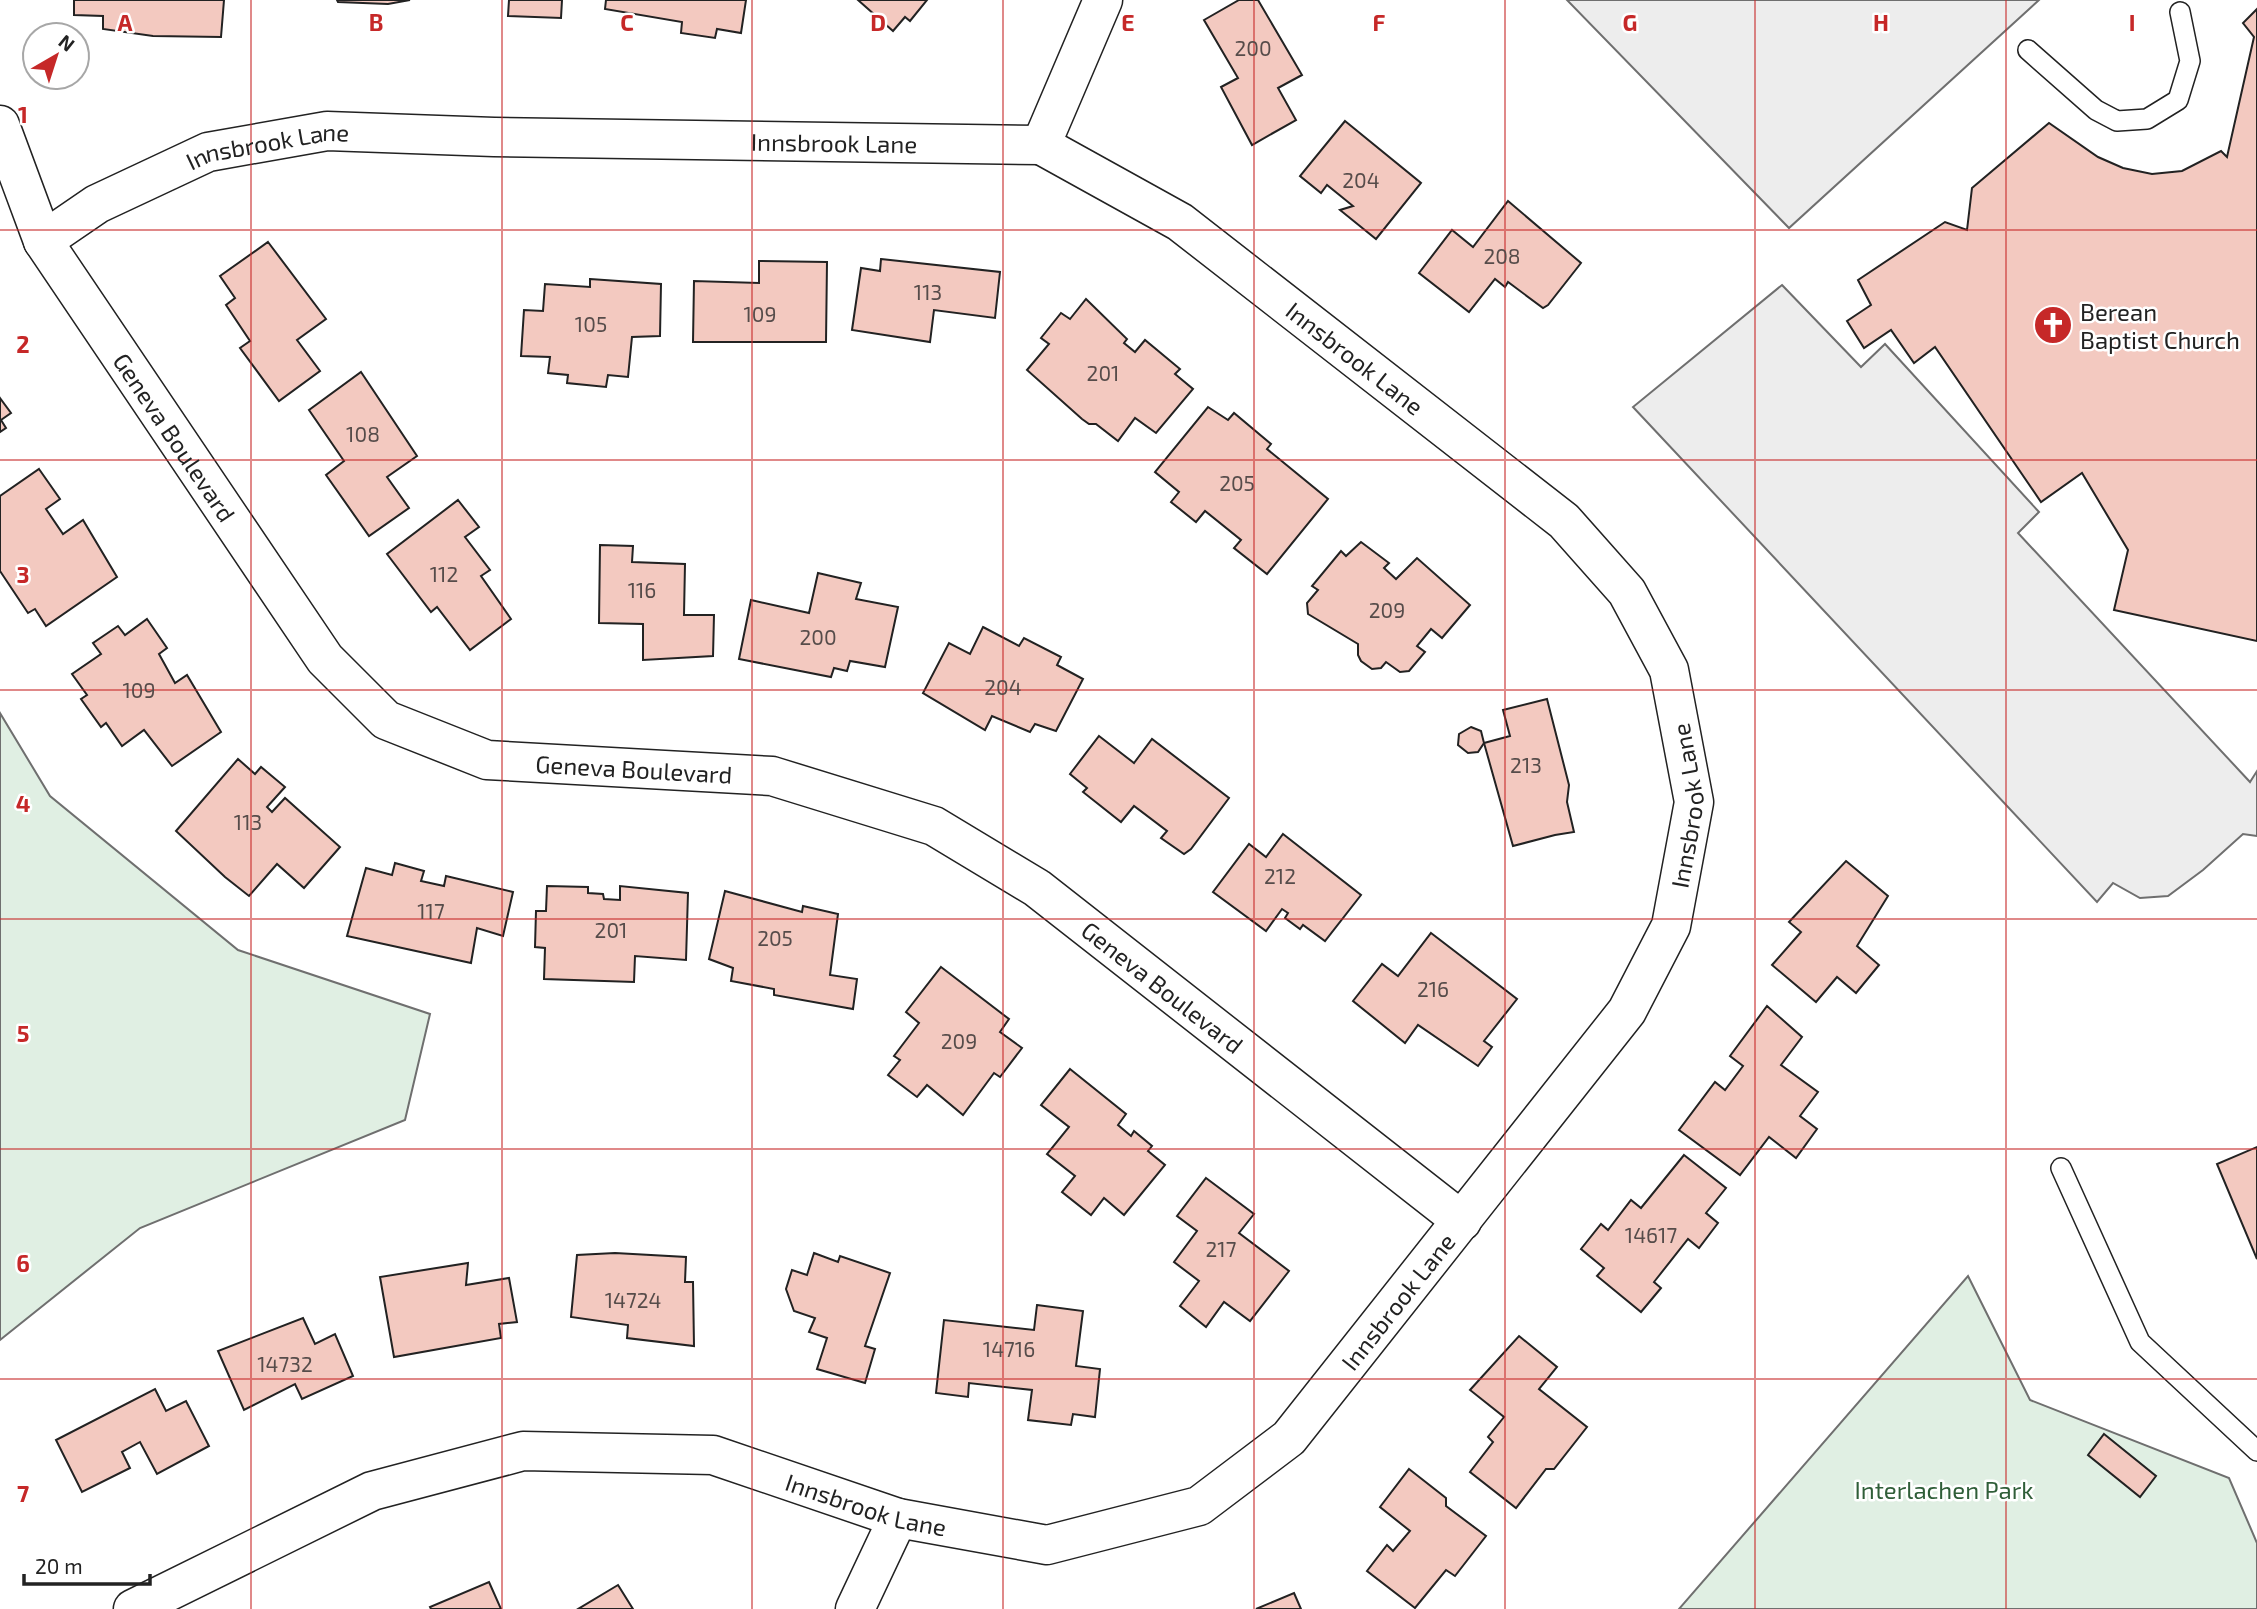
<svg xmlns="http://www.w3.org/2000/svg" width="2257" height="1609" font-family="'Exo 2',sans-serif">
	<rect width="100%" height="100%" fill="#fff"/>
	<!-- green -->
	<g fill="#e0efe3" stroke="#6f6f6f" stroke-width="2">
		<path d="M0 713 50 796 238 950 430 1014 405 1120 140 1228 0 1340Z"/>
		<path d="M1968 1276 2030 1400 2229 1478 2257 1543V1609H1679Z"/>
	</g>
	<!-- parking -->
	<g fill="#ededed" stroke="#6f6f6f" stroke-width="2">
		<path d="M1567 0H2039L1789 228Z"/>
		<path d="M1782 285 1861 367 1885 344 2039 512 2018 533 2250 782 2257 771V836L2243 834 2203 870 2168 896 2140 898 2113 883 2097 902 1633 407Z"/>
	</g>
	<!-- building -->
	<g fill="#f3c9c0" stroke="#222" stroke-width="2">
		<path d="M74 0H224L221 37 153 36 103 29V16L74 15Z"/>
		<path d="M337 0H410L388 4 338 2Z"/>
		<path d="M509 0H562L561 18 508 16Z"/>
		<path d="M606 0H746L741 33 717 29 715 38 681 33 682 22 605 9Z"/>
		<path d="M858 0H927L910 21 905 17 893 31Z"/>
		<path d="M1239 0H1258L1302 75 1278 88 1296 120 1252 145 1221 87 1238 78 1204 20Z"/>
		<path d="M2257 9V641L2114 610 2128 550 2082 473 2041 502 1935 347 1914 363 1891 330 1864 348 1847 321 1871 305 1858 280 1945 222 1967 230 1972 188 2049 123 2098 157 2123 168 2152 174 2182 171 2221 151 2227 157 2254 37 2243 23Z"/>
		<path d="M1345 121 1421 183 1376 239 1340 210 1353 206 1327 185 1321 193 1300 176Z"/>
		<path d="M1508 201 1581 263 1548 305 1543 308 1508 282 1505 287 1495 279 1469 312 1419 273 1452 230 1473 247Z"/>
		<path d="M268 242 326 319 297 340 320 371 279 401 240 348 250 341 226 305 235 298 220 276Z"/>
		<path d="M881 259 1000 272 995 318 934 310 930 342 852 330 861 268 880 271Z"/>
		<path d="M759 261 827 262 826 342H693L694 281 759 283Z"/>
		<path d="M590 279 661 284 660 336 632 337 628 377 608 375 606 387 567 383 568 375 548 373 550 357 521 356 524 310 543 311 545 284 590 287Z"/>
		<path d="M1086 299 1127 339 1124 343 1135 352 1145 340 1180 369 1175 374 1193 389 1156 433 1135 418 1118 441 1096 424H1089L1082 419 1027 370 1049 344 1041 338 1061 313 1070 319Z"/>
		<path d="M361 372 417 456 387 477 409 508 369 536 326 475 344 461 309 410Z"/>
		<path d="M0 398 11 413 1 420 6 428 0 432Z"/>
		<path d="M1208 407 1228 420 1234 413 1271 444 1267 449 1328 499 1267 574 1234 548 1241 540 1205 511 1196 522 1171 502 1179 492 1155 472Z"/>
		<path d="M39 469 60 499 46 509 63 534 83 520 117 577 46 626 35 609 28 613 0 571V496Z"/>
		<path d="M458 500 479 527 465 537 490 570 481 576 511 619 470 650 437 607 431 612 387 554Z"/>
		<path d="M1361 542 1389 563 1384 568 1396 579 1417 558 1470 605 1442 638 1431 629 1417 646 1425 652 1409 671 1400 672 1386 662 1381 668 1372 669 1361 661 1358 655V644L1308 614 1307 603 1318 590 1312 586 1341 551 1346 556Z"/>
		<path d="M600 545 633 546 632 562 685 564 684 615H714L713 656 643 660V624L599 623Z"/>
		<path d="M818 573 861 583 856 599 898 607 885 667 850 661 847 671 834 668 831 677 739 659 751 600 809 613Z"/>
		<path d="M147 619 167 648 159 654 175 683 187 675 221 732 172 766 144 730 122 746 106 723 101 727 81 699 87 695 72 674 101 654 93 643 118 626 125 635Z"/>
		<path d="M983 627 1019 646 1024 638 1061 657 1057 665 1083 679 1056 731 1035 724 1030 732 992 716 985 730 923 693 949 643 970 654Z"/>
		<path d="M1547 699 1569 785 1567 802 1574 832 1555 835 1513 846 1484 743 1510 736 1503 710Z"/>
		<path d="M1471 727 1481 731 1484 743 1478 752 1468 753 1458 745 1459 734Z"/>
		<path d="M1099 736 1134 763 1152 739 1229 798 1191 849 1184 854 1161 838 1167 831 1134 806 1121 822 1083 792 1087 788 1070 774Z"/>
		<path d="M238 759 255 774 261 767 285 787 267 807 272 812 285 798 340 847 304 888 277 864 249 896 225 877 176 831Z"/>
		<path d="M1283 834 1361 895 1325 941 1303 925 1300 929 1285 918 1288 913 1282 909 1266 931 1213 892 1249 844 1266 857Z"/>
		<path d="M1846 861 1888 896 1857 946 1879 965 1856 993 1837 977 1816 1002 1772 965 1801 932 1789 922Z"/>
		<path d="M395 863 424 871 421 881 444 886 446 876 513 892 503 936 477 928 471 963 347 936 366 868 392 875Z"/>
		<path d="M547 886 588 887V893L603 894 604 899 620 900V886L688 893 686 960 635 956 634 982 544 979 545 948 535 947 536 911H546Z"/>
		<path d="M725 891 802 912 803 906 838 914 830 975 857 979 853 1009 774 995V989L731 981 733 968 709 959Z"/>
		<path d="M1431 933 1517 999 1484 1041 1492 1047 1478 1066 1418 1025 1405 1043 1353 1001 1382 964 1398 976Z"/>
		<path d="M941 967 1009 1019 1000 1032 1022 1048 1000 1077 994 1073 963 1115 927 1085 917 1097 888 1075 900 1060 894 1056 919 1023 906 1012Z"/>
		<path d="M1767 1006 1802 1037 1781 1065 1818 1092 1800 1116 1817 1129 1796 1158 1769 1137 1740 1175 1679 1130 1715 1082 1725 1090 1743 1066 1730 1056Z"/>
		<path d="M1070 1069 1126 1114 1118 1125 1131 1136 1134 1131 1152 1146 1148 1151 1165 1165 1124 1215 1104 1198 1091 1215 1062 1192 1075 1176 1047 1154 1069 1127 1041 1105Z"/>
		<path d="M2257 1147V1259L2217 1164Z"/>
		<path d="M1684 1155 1726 1188 1706 1213 1718 1223 1699 1248 1688 1239 1654 1282 1661 1288 1641 1312 1597 1276 1604 1268 1581 1249 1601 1224 1608 1230 1631 1200 1641 1208Z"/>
		<path d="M1206 1178 1254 1214 1239 1233 1289 1271 1250 1321 1224 1302 1206 1327 1180 1306 1199 1281 1174 1262 1197 1231 1177 1216Z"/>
		<path d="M615 1253 686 1257 685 1282H693L694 1346 627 1338 628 1325 571 1317 577 1255Z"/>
		<path d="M814 1253 838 1262 840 1256 890 1273 865 1346 875 1349 865 1383 817 1369 827 1338 809 1332 815 1318 794 1311 786 1289 792 1270 807 1275Z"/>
		<path d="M468 1263 466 1285 509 1278 517 1322 499 1324 501 1338 394 1357 380 1277Z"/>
		<path d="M1037 1305 1083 1311 1076 1366 1100 1369 1095 1417 1073 1414 1071 1425 1028 1420 1032 1390 969 1383 968 1397 936 1393 944 1320 1034 1330Z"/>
		<path d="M303 1318 315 1344 335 1334 353 1376 302 1399 295 1384 244 1410 218 1351Z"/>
		<path d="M1519 1336 1557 1367 1539 1389 1587 1427 1554 1469H1546L1516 1508 1470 1472 1493 1442 1488 1437 1504 1417 1470 1390Z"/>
		<path d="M155 1389 166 1411 186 1401 209 1446 157 1474 140 1442 122 1452 130 1468 82 1492 56 1440Z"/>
		<path d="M2104 1434 2156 1476 2140 1497 2088 1455Z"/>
		<path d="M1409 1469 1446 1498V1506L1486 1536 1455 1576 1446 1570 1415 1608 1367 1571 1387 1545 1393 1551 1410 1531 1380 1507Z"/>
		<path d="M489 1582 501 1609H431L430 1607Z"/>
		<path d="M618 1585 633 1609H578Z"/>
		<path d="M1294 1593 1301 1609H1256Z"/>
	</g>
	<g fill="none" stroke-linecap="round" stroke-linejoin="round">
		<defs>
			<g id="service">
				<path d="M2028 50 2096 110 2117 121 2147 119 2178 100 2190 61 2180 12"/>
				<path d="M2061 1168 2140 1342 2257 1451"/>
			</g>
			<g id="minor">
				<path id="s1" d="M0 125 43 241 325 659 386 720 487 760 772 776 934 826 1037 888 1462 1221"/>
				<path id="s2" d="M43 241 97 204 208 152 327 131 494 137 1041 145"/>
				<path d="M855 1609 898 1518"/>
			</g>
			<g id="tertiary">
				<path id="s3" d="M133 1609 372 1491 523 1451 713 1455 898 1518 1047 1545 1199 1506 1289 1438 1627 1011 1671 926 1694 802 1669 670 1627 592 1564 521 1180 222 1041 145 1103 0"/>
			</g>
		</defs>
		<!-- service casing -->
		<use href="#service" stroke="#222" stroke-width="22"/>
		<!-- minor casing -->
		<use href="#minor" stroke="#222" stroke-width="41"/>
		<!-- tertiary casing -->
		<use href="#tertiary" stroke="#222" stroke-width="41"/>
		<!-- service -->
		<use href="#service" stroke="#fff" stroke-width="19"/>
		<!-- minor -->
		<use href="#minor" stroke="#fff" stroke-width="38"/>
		<!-- tertiary -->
		<use href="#tertiary" stroke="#fff" stroke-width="38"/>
	</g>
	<!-- grid -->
	<path fill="none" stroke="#c62828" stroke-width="2" stroke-opacity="0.55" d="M251 0V1609M502 0V1609M752 0V1609M1003 0V1609M1254 0V1609M1505 0V1609M1755 0V1609M2006 0V1609M0 230H2257M0 460H2257M0 690H2257M0 919H2257M0 1149H2257M0 1379H2257"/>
	<!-- icons -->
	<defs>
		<symbol id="church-disc" viewBox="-11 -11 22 22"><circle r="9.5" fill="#c62828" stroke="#fff"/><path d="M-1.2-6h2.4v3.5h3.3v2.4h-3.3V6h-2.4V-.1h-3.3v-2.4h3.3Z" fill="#fff"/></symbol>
	</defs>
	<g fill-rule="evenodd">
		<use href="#church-disc" x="2031" y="303" width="44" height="44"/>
	</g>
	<g text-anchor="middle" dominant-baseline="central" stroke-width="5" stroke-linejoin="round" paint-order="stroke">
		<!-- number labels -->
		<g font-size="21" fill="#564c4a">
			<text x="1253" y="47">200</text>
			<text x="1361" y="179">204</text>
			<text x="1502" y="255">208</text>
			<text x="928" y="291">113</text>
			<text x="760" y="313">109</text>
			<text x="591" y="323">105</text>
			<text x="1103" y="372">201</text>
			<text x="363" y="433">108</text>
			<text x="1237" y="482">205</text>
			<text x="444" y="573">112</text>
			<text x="642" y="589">116</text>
			<text x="1387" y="609">209</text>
			<text x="818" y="636">200</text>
			<text x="1003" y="686">204</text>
			<text x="139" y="689">109</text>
			<text x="1526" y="764">213</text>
			<text x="248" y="821">113</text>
			<text x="1280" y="875">212</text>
			<text x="431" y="910">117</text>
			<text x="611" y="929">201</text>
			<text x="775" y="937">205</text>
			<text x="1433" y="988">216</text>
			<text x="959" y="1040">209</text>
			<text x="1651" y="1234">14617</text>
			<text x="1221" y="1248">217</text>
			<text x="633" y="1299">14724</text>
			<text x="1009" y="1348">14716</text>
			<text x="285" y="1363">14732</text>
		</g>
		<!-- street labels -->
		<g font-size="24" fill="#222" stroke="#fff">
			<text stroke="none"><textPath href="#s2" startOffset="816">Innsbrook Lane</textPath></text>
			<text stroke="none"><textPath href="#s2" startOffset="248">Innsbrook Lane</textPath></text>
			<text transform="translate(1355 358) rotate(38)">Innsbrook Lane</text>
			<text stroke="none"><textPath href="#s1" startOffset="360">Geneva Boulevard</textPath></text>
			<text stroke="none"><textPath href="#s1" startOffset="970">Geneva Boulevard</textPath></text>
			<text stroke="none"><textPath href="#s3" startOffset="1992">Innsbrook Lane</textPath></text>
			<text stroke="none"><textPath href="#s1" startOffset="1558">Geneva Boulevard</textPath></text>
			<text stroke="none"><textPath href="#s3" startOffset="1404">Innsbrook Lane</textPath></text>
			<text stroke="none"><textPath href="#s3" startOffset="774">Innsbrook Lane</textPath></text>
		</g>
		<!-- poi labels -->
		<g font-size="24" fill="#222" stroke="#fff" text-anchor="start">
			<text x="2080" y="311">Berean<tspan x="2080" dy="28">Baptist Church</tspan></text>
		</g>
		<!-- park labels -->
		<g font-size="24" fill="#2f5e38" stroke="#fff">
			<text x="1944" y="1489">Interlachen Park</text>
		</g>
	</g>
	<g font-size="23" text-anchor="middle" font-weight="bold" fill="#c62828" stroke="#fff" stroke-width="5" stroke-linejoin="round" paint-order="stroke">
		<text x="125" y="31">A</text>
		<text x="376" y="31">B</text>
		<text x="627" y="31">C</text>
		<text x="878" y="31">D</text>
		<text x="1128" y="31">E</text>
		<text x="1379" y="31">F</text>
		<text x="1630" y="31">G</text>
		<text x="1881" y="31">H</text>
		<text x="2132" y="31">I</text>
		<text x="23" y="123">1</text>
		<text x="23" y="353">2</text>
		<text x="23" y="583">3</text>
		<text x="23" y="812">4</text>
		<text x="23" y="1042">5</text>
		<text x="23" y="1272">6</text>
		<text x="23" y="1502">7</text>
	</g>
	<!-- north arrow -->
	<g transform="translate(56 56) rotate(39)"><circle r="33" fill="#ffffff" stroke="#a7a7a7" stroke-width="2"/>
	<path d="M0-5L12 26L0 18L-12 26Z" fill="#c62828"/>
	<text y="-10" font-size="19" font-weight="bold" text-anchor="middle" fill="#222222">N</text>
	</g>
	<!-- scale -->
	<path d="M24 1574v10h126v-10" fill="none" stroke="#222222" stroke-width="3.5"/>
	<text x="35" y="1574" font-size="21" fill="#222222" stroke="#ffffff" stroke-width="5" paint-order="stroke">20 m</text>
</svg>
